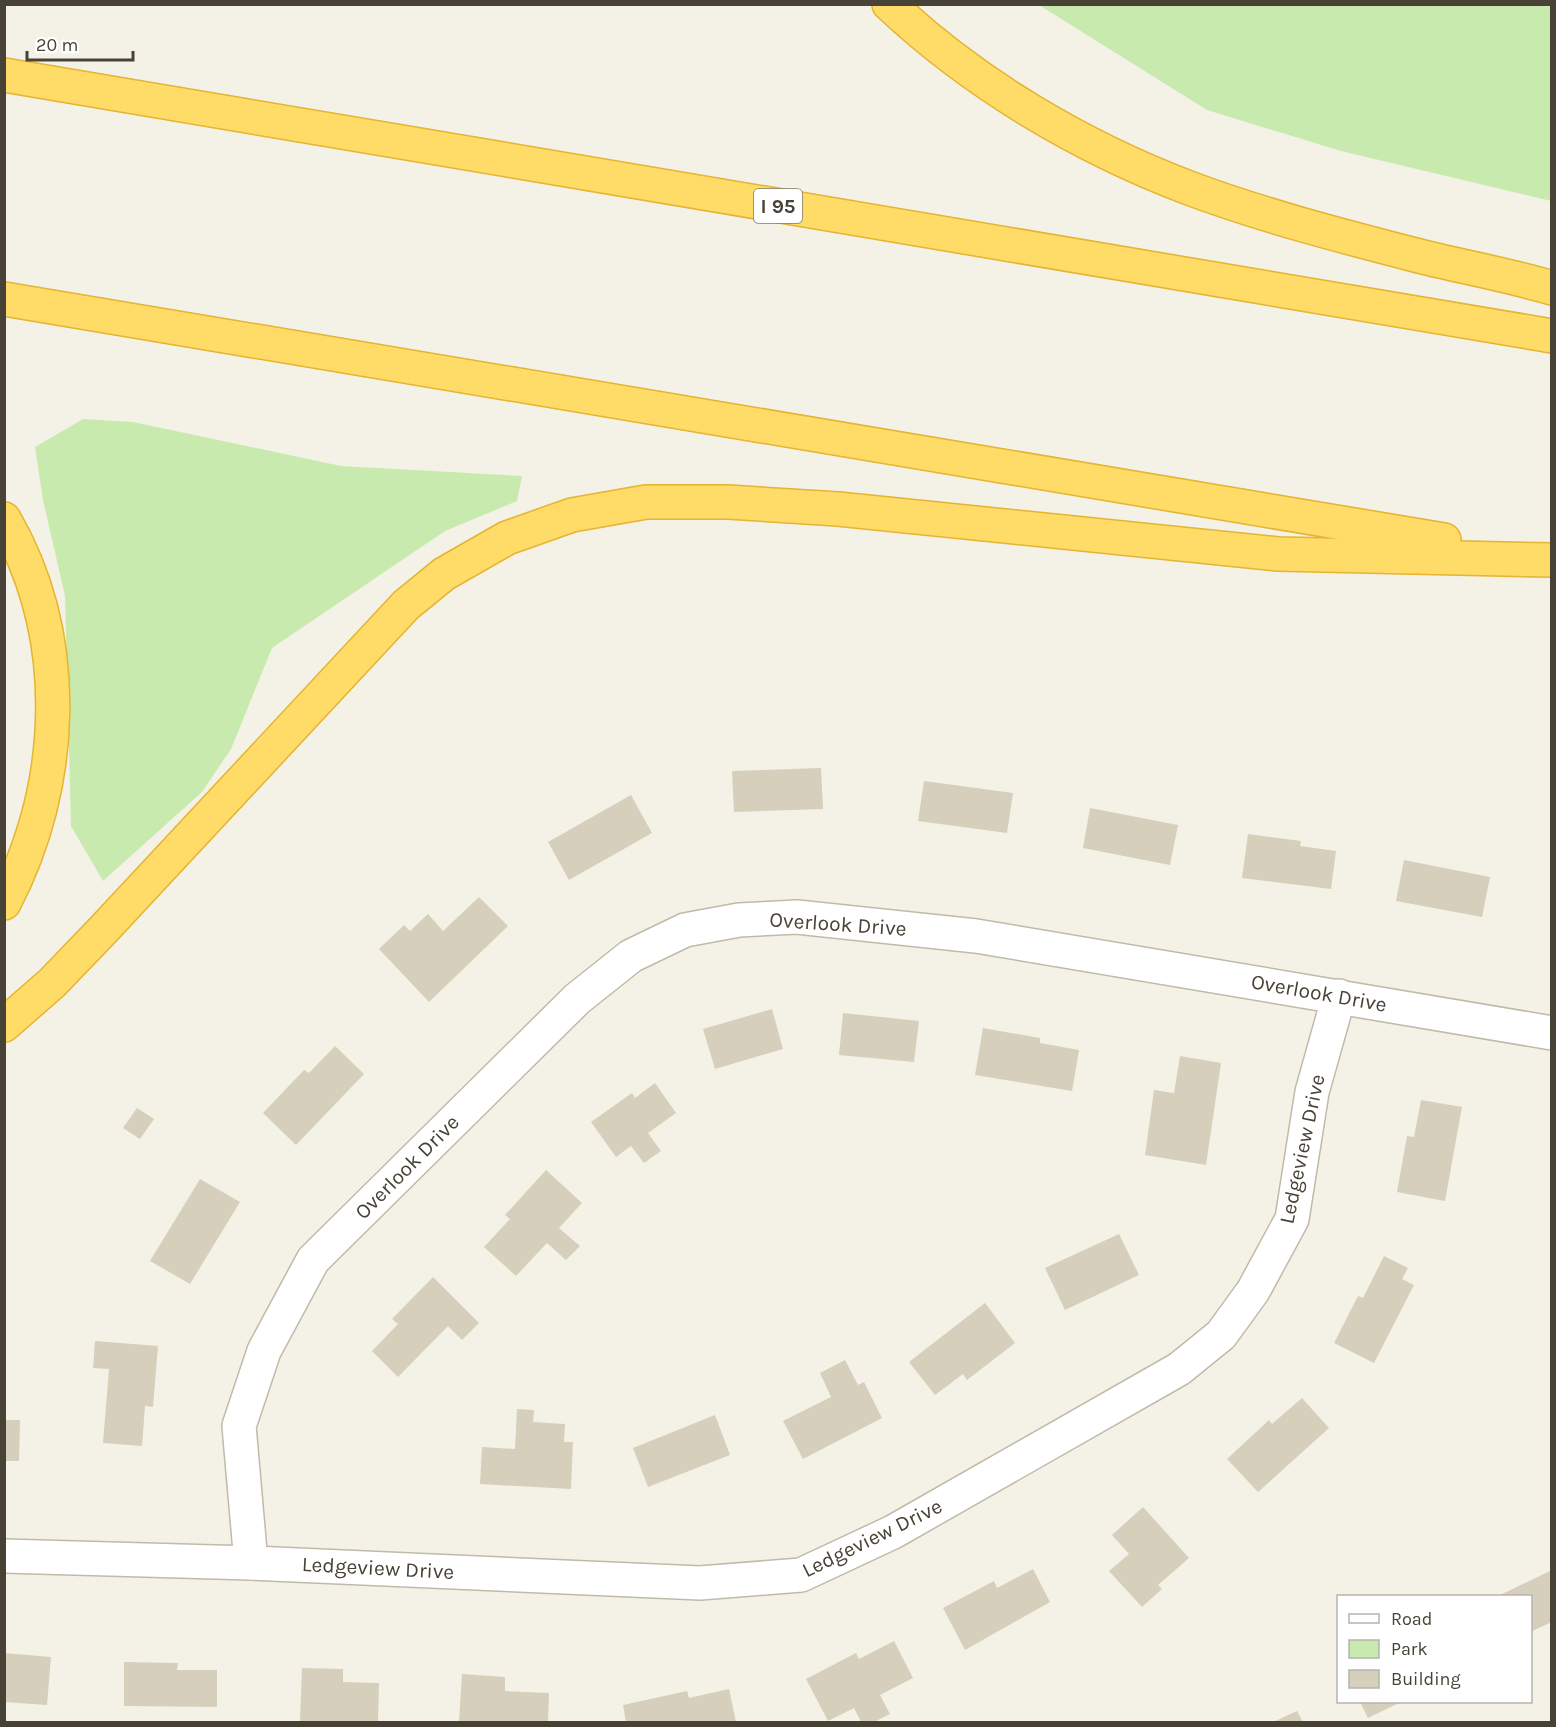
<svg xmlns="http://www.w3.org/2000/svg" width="1556" height="1727" font-family="Karla,sans-serif">
	<rect width="100%" height="100%" fill="#f4f2e7"/>
	<!-- green -->
	<g fill="#c9eaae">
		<path d="M1039 5H1551V201L1341 151 1207 110Z"/>
		<path d="M83 419 133 422 341 466 522 476 517 501 445 531 272 648 231 749 202 792 103 881 71 826 65 596 43 500 35 447Z"/>
	</g>
	<!-- building -->
	<g fill="#d6cfbc">
		<path d="M821 768 823 809 734 812 732 771Z"/>
		<path d="M924 781 1013 793 1007 833 918 821Z"/>
		<path d="M631 795 652 833 569 880 548 842Z"/>
		<path d="M1090 808 1178 825 1170 865 1083 848Z"/>
		<path d="M1248 834 1301 841 1300 846 1336 851 1331 889 1242 878Z"/>
		<path d="M1404 860 1490 877 1482 917 1396 901Z"/>
		<path d="M479 897 508 926 429 1002 379 949 404 925 410 931 428 914 443 931Z"/>
		<path d="M772 1009 783 1049 715 1069 703 1029Z"/>
		<path d="M843 1013 919 1021 914 1062 839 1055Z"/>
		<path d="M983 1028 1040 1038V1043L1079 1050 1072 1091 975 1075Z"/>
		<path d="M335 1046 364 1074 296 1145 263 1113 304 1070 309 1073Z"/>
		<path d="M1180 1056 1221 1063 1206 1165 1145 1155 1154 1090 1174 1093Z"/>
		<path d="M655 1083 676 1113 648 1133 661 1151 644 1163 631 1146 616 1157 591 1122 632 1093 635 1098Z"/>
		<path d="M1421 1100 1462 1107 1445 1201 1397 1192 1407 1136 1414 1137Z"/>
		<path d="M137 1108 154 1119 140 1139 123 1128Z"/>
		<path d="M546 1170 582 1203 559 1228 580 1246 566 1260 547 1243 516 1276 484 1247 510 1219 505 1215Z"/>
		<path d="M200 1179 240 1202 190 1284 150 1261Z"/>
		<path d="M1119 1234 1139 1275 1065 1310 1045 1268Z"/>
		<path d="M1384 1256 1408 1268 1402 1279 1414 1285 1374 1363 1334 1343 1358 1296 1363 1298Z"/>
		<path d="M433 1277 479 1323 462 1340 448 1326 398 1377 372 1351 398 1324 392 1319Z"/>
		<path d="M985 1303 1015 1343 967 1380 963 1374 935 1395 909 1362Z"/>
		<path d="M95 1341 158 1346 153 1407 145 1406 142 1446 103 1443 109 1369 93 1368Z"/>
		<path d="M845 1360 858 1385 864 1382 882 1418 803 1459 783 1421 831 1397 820 1373Z"/>
		<path d="M1302 1398 1329 1428 1258 1492 1227 1459 1269 1420 1272 1424Z"/>
		<path d="M517 1409 534 1410 533 1422 565 1424 564 1442H573L571 1489 480 1484 482 1447 515 1449Z"/>
		<path d="M715 1415 730 1455 648 1487 633 1448Z"/>
		<path d="M4 1420H20L19 1461H4Z"/>
		<path d="M1143 1507 1189 1558 1158 1585 1162 1589 1142 1607 1109 1571 1129 1554 1112 1535Z"/>
		<path d="M1033 1569 1050 1602 965 1650 943 1608 994 1581 997 1588Z"/>
		<path d="M1552 1570V1622L1530 1632V1596H1498Z"/>
		<path d="M894 1641 913 1678 880 1695 890 1714 874 1722H861L854 1708 828 1721 806 1679 856 1653 859 1659Z"/>
		<path d="M4 1653 51 1657 47 1705 4 1702Z"/>
		<path d="M124 1662 178 1663 177 1670H217V1707L124 1706Z"/>
		<path d="M302 1668 343 1669V1682L379 1683 378 1722H300Z"/>
		<path d="M462 1674 505 1677V1691L549 1693 548 1722H459Z"/>
		<path d="M729 1689 736 1722H626L623 1705 687 1691 689 1698Z"/>
		<path d="M1360 1702H1401L1368 1718Z"/>
		<path d="M1297 1711 1303 1722H1273Z"/>
	</g>
	<g fill="none" stroke-linecap="round" stroke-linejoin="round">
		<defs>
			<g id="minor">
				<path d="M4 1556 251 1563 700 1583 801 1575 893 1532 1179 1369 1221 1335 1253 1291 1292 1219 1312 1092 1339 996"/>
				<path d="M251 1563 239 1426 264 1351 313 1260 577 999 631 956 685 930 739 920 797 917 976 936 1552 1033"/>
			</g>
			<g id="highway">
				<path d="M889 4C974 84 1081 147 1189 188 1264 216 1342 236 1419 256 1463 267 1509 275 1552 288"/>
				<path d="M4 75 1552 336"/>
				<path d="M4 299 1444 540"/>
				<path d="M4 519C72 636 66 785 4 903"/>
				<path d="M4 1025 52 983 103 930 406 605 444 574 507 538 572 515 646 502H728L838 509 1278 554 1552 560"/>
			</g>
		</defs>
		<!-- minor casing -->
		<use href="#minor" stroke="#c0baa9" stroke-width="36"/>
		<!-- highway casing -->
		<use href="#highway" stroke="#e4b432" stroke-width="36"/>
		<!-- minor -->
		<use href="#minor" stroke="#fff" stroke-width="33"/>
		<!-- highway -->
		<use href="#highway" stroke="#ffdb67" stroke-width="33"/>
	</g>
	<g text-anchor="middle" dominant-baseline="central" stroke-width="5" stroke-linejoin="round" paint-order="stroke">
		<!-- shield labels -->
		<rect fill="#fff" stroke="#7f7b72" stroke-width="1.5" x="754" y="189" width="48" height="34" rx="4.5"/>
		<g font-size="20" font-weight="bold" fill="#484236">
			<text x="778" y="206">I 95</text>
		</g>
		<!-- street labels -->
		<g font-size="21" fill="#484236" stroke="#fff">
			<text transform="translate(838 924) rotate(4)">Overlook Drive</text>
			<text transform="translate(1319 993) rotate(10)">Overlook Drive</text>
			<text transform="translate(1302 1149) rotate(-78)">Ledgeview Drive</text>
			<text transform="translate(407 1167) rotate(-45)">Overlook Drive</text>
			<text transform="translate(872 1538) rotate(-26)">Ledgeview Drive</text>
			<text transform="translate(378 1568) rotate(3)">Ledgeview Drive</text>
		</g>
	</g>
	<!-- border -->
	<rect width="1556" height="1727" fill="none" stroke="#484236" stroke-width="12"/>
	<!-- legend -->
	<rect x="1337" y="1595" width="195" height="108" fill="#ffffff" stroke="#b6b3af" stroke-width="1.5"/>
	<rect x="1349" y="1614" width="30" height="9" fill="#ffffff" stroke="#b6b3af" stroke-width="1.5"/>
	<text x="1391" y="1625" font-size="18" fill="#484236">Road</text>
	<rect x="1349" y="1640" width="30" height="18" fill="#c9eaae" stroke="#b6b3af" stroke-width="1.5"/>
	<text x="1391" y="1655" font-size="18" fill="#484236">Park</text>
	<rect x="1349" y="1670" width="30" height="18" fill="#d6cfbc" stroke="#b6b3af" stroke-width="1.5"/>
	<text x="1391" y="1685" font-size="18" fill="#484236">Building</text>
	<!-- scale -->
	<path d="M27 51v9h106v-9" fill="none" stroke="#484236" stroke-width="3"/>
	<text x="36" y="51" font-size="18" fill="#484236" stroke="#ffffff" stroke-width="4.5" paint-order="stroke">20 m</text>
</svg>
